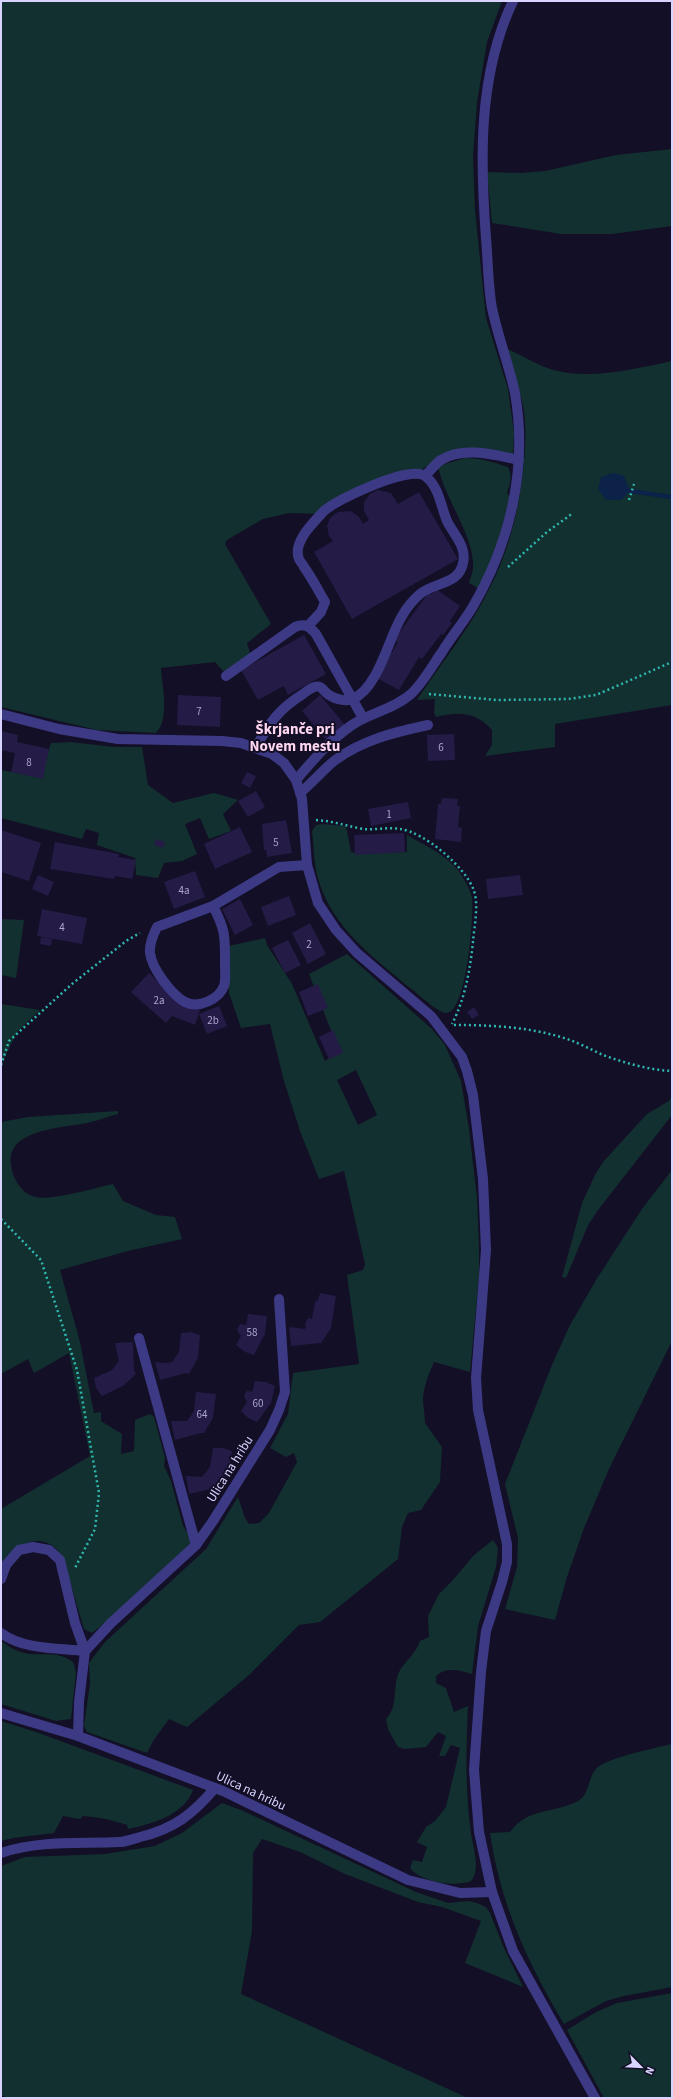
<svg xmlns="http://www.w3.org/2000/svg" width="673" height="2099" font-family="'Source Sans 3',sans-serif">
	<rect width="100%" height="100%" fill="#130f26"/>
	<!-- green -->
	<g fill="#12302f" fill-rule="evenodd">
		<path d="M1 1H502L487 42 477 102 473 157 475 210 486 318 508 389 514 433 513 457H442L419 471 399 477 321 514 289 513 263 519 227 540 225 544 271 624 247 643 251 657 225 673 215 662 161 668C162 686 170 719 156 733L97 730 1 707Z"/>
		<path d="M672 149V226L612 234H561L492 223 487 172 521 173 545 171 616 155Z"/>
		<path d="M505 348C520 354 535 364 550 369 588 381 634 369 672 361V705L555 724V747L485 756 492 745V730C477 712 458 711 436 717L434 713 435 699 417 700C439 666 465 635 484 599 505 561 517 521 522 478 525 456 527 434 524 412 521 390 512 368 505 348Z"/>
		<path d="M465 458C481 458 493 462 508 467 513 478 510 482 507 493L510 497 496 550 478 588 469 583C470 578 473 573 473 568 475 537 444 498 438 466Z"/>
		<path d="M71 742 114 747H142L148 785 173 803 214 793 238 800 223 814 231 831 209 839 200 818 185 824 197 854 182 861 164 863 158 878 136 875 135 858 97 845 99 833 86 829 82 839 1 818V770L40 777 51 743Z"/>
		<path d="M322 824 346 826 351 852 360 854 407 852V835C426 846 451 857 462 876 466 883 471 891 472 898 474 915 467 1011 447 1013 439 1014 417 993 410 988 374 958 334 929 319 882 314 866 314 848 312 831L316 825Z"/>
		<path d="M1 919 24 920 16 978 1 975Z"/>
		<path d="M265 938 267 945 292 984 325 1061 339 1051 309 974 347 954 432 1029 445 1045 461 1081 469 1129 477 1198 479 1248V1277L470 1372 434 1362C429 1373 424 1386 423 1398 423 1407 425 1414 425 1423L442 1447 440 1482 421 1510 408 1513 402 1527 398 1559 320 1622 299 1625 249 1675 187 1727 169 1719 153 1741 147 1753 87 1732 84 1726 90 1683 89 1663 105 1642 206 1549 238 1497 245 1518 249 1524 259 1523 269 1513 297 1462 294 1453 286 1457 270 1448 288 1414 293 1373 359 1364 347 1275 363 1270 365 1264 344 1171 319 1179 300 1131 284 1081 270 1024 241 1028 229 993 228 946ZM356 1070 377 1115 358 1125 337 1080Z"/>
		<path d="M1 1004 40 1010 17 1032 1 1065Z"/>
		<path d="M672 1096V1115L598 1210 588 1225 566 1278 562 1277 582 1203 595 1175 603 1162 647 1114 669 1101Z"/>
		<path d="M118 1111V1114C109 1116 100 1120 91 1122 69 1127 43 1127 23 1139 14 1144 9 1154 11 1164 12 1178 21 1193 35 1197 52 1201 94 1188 113 1184L123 1201 156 1215 175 1217 182 1239 128 1251 60 1270 80 1342 94 1413 101 1412V1421L122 1434 121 1454 134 1451 135 1420 150 1414 154 1417 165 1458 164 1466 171 1481 183 1526 189 1535 191 1543 115 1615 92 1633 84 1629 63 1558C46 1528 17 1542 1 1565V1509L90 1456 69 1353 34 1373 28 1359 1 1374V1122L28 1117Z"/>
		<path d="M672 1170V1341L609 1469 584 1528 567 1577 555 1620 505 1609 517 1567 518 1538 505 1484 552 1365 570 1325 596 1280 642 1209Z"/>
		<path d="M493 1540 498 1548 496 1567 478 1626 472 1674C459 1670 446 1667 436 1676V1683L446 1688 454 1712 468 1706C466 1749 465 1791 471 1833 473 1847 481 1870 471 1881 454 1887 422 1883 410 1868L413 1860 422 1862 427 1847 417 1842 426 1827 435 1821 446 1807 460 1748 451 1745 445 1756H439L446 1736 438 1732 426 1747 405 1749 398 1747 388 1729 386 1719C399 1706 392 1687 399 1672 405 1661 416 1654 420 1641L429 1637 428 1616 439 1594 453 1580 474 1555Z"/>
		<path d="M1 1641C6 1644 12 1649 18 1651 37 1659 54 1648 73 1662L76 1672 71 1719 56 1721 1 1704Z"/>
		<path d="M1 1721 39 1733 193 1790C184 1815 152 1824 128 1829L127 1825C112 1820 99 1817 83 1816L80 1819 63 1816 54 1833 13 1838 1 1841Z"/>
		<path d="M672 1744V1987L624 1996 606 2001 564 2024C528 1964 500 1903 490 1833L510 1832C528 1807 553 1814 578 1801 589 1795 588 1779 595 1770 603 1758 657 1748 672 1744Z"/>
		<path d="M222 1803 241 1810 416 1892 448 1903 469 1901 477 1903 486 1907 490 1913 504 1948 523 1987 465 1963 481 1921 442 1907 418 1902 345 1874 300 1852 262 1839 253 1853 252 1931 241 1994 468 2098H9L1 2095V1866L25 1857 105 1854 155 1846 182 1833Z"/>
		<path d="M672 1993V2098H604L567 2030 596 2012 617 2003Z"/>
	</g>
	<!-- water -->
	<path fill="#0c2248" d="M613 473 624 476 630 491 621 500H606L598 489 601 477Z"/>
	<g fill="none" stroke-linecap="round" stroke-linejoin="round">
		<!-- stream -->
		<path stroke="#0c2248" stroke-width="4.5" d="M630 491 672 497"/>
	</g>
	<!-- building -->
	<g fill="#241b47">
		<path d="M378 490 391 493 398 504 419 492 458 559 352 619 314 552 333 541 329 536 327 526 330 518 338 512 351 511 359 517 363 524 369 520 364 511V502L370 494Z"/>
		<path d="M436 589 460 606 450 621 452 623 443 635 441 634 422 659 419 657 399 690 377 678 398 642 394 640 429 592 432 594Z"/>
		<path d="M304 635 326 674 288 695 284 686 258 700 241 670Z"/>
		<path d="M178 695 221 697 220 727 177 725Z"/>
		<path d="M320 695 345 725 327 741 302 711Z"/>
		<path d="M1 731 18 735 17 742 49 749 43 779 11 772 15 753 1 750Z"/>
		<path d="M454 734 455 760 428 761 427 735Z"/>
		<path d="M247 772 256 776 250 788 241 783Z"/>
		<path d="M256 791 265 807 248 817 238 801Z"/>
		<path d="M442 798 458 799 457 806H460L458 827 462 828 461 842 435 839 438 804H441Z"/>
		<path d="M408 802 411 818 371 826 368 809Z"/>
		<path d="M286 820 292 853 267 857 266 850H264L262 824Z"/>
		<path d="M240 827 252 852 215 869 204 844Z"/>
		<path d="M1 830 41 843 29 881 1 872Z"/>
		<path d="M404 833 405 852 355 855 354 835Z"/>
		<path d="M156 839 165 842 163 848 154 845Z"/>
		<path d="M55 842 119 854 118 857 136 860 132 879 115 876 114 879 50 869Z"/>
		<path d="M195 871 205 897 174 909 164 882Z"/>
		<path d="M38 875 54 882 48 896 32 889Z"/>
		<path d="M520 875 523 895 488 899 486 879Z"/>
		<path d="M289 896 296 915 268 926 261 907Z"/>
		<path d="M240 899 253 925 235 935 222 909Z"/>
		<path d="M42 909 87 918 82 944 37 936Z"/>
		<path d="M310 923 326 954 308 964 292 933Z"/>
		<path d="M41 937 52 939 51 946 40 944Z"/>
		<path d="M288 940 301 965 285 973 272 948Z"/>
		<path d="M149 973 183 1004 200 1010 195 1025 172 1016 166 1023 131 992Z"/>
		<path d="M318 984 328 1008 308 1016 299 992Z"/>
		<path d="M219 1006 227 1026 207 1034 199 1014Z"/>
		<path d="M474 1007 479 1015 472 1019 467 1012Z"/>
		<path d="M333 1030 343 1053 329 1059 319 1037Z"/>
		<path d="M320 1293 336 1296 331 1328 321 1343 291 1346 289 1327 305 1329 306 1326 305 1324 308 1318 312 1319 315 1302 318 1300Z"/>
		<path d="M248 1314 267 1316 265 1334 254 1355 245 1352 236 1345 241 1336 237 1330 240 1324 246 1325Z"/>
		<path d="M191 1332 200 1335 198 1358 189 1374 186 1373 160 1380 155 1362 167 1363 172 1362 179 1352 181 1333Z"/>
		<path d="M133 1342 134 1370 136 1374 123 1386 102 1396 96 1388 94 1378 112 1370 119 1361 115 1343Z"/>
		<path d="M255 1381 266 1382 275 1386 271 1403 257 1422 248 1418 241 1411 247 1402 244 1396 247 1390 252 1392Z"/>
		<path d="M196 1392 216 1394 213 1418 204 1433H201L175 1440 171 1421H187L194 1411Z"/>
		<path d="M213 1448H223L232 1451 228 1474 219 1490 215 1488 189 1494 186 1476 202 1477 210 1467Z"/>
	</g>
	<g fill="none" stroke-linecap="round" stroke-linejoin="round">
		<!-- path -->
		<g stroke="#2fb8b0" stroke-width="2.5" stroke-dasharray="2 3" stroke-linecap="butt">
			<path d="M629 500 634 484"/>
			<path d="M508 567 547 532 573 513"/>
			<path d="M429 694 497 700 568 699 596 695 672 662"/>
			<path d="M316 820C333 821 347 826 363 829 375 830 388 827 400 829 424 832 466 867 474 891 479 906 474 927 473 942 470 970 465 999 452 1024"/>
			<path d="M454 1025C492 1025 533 1027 570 1040 581 1044 592 1050 603 1055 625 1063 649 1070 672 1071"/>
			<path d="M1 1065 9 1041 72 984 126 941 140 933"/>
			<path d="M1 1219 41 1260 77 1370 99 1493 95 1529 75 1568"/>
		</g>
		<!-- minor -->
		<g stroke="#3d3a85" stroke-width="10">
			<path d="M425 476C430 471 435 464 441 460 463 446 495 455 519 460"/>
			<path d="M226 676 295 627C305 623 309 626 316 634L363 718"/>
			<path d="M1 714 59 729 118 739 222 741 241 743 272 754 284 763 296 780 302 799 307 865 318 903 336 930 357 953 431 1016 462 1057 467 1071 473 1095 483 1179 486 1250 476 1378 478 1410 507 1544V1562L502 1582 486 1631 481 1672 474 1770 479 1832 492 1892 513 1951 595 2098"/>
			<path d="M256 747C270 722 279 709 303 694 307 691 314 685 320 687 324 689 325 693 329 695 335 699 346 702 353 699 379 687 388 639 402 616 406 609 413 600 420 594 434 582 459 585 463 563 467 547 454 535 447 521 441 507 439 486 425 476 410 465 337 499 324 511 314 522 292 542 299 559 300 562 303 564 304 567 312 578 318 590 325 602L321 612 308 626"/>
			<path d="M296 780C313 760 330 740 352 725 370 713 394 709 411 694 423 683 432 666 442 652 451 637 463 623 472 608 510 544 528 468 515 393 509 365 498 337 492 308 488 286 488 261 486 238 480 159 478 75 513 1"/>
			<path d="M300 793C312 783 322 771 334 761 362 740 395 732 428 725"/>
			<path d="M213 906C226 931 225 937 225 965 225 972 226 980 224 986 219 999 199 1009 185 1002 172 995 152 969 150 953 149 944 153 935 157 927L213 906 279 867 307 865"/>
			<path d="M279 1299 285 1392 279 1410 270 1430 213 1521 196 1545 111 1623 85 1651 79 1702 78 1736 223 1791 408 1880 460 1893 492 1892"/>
			<path d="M139 1338 196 1545"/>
			<path d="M1 1579 6 1565 19 1550 33 1547 49 1550 60 1560 75 1623 85 1651C58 1648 24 1650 1 1633"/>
			<path d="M1 1713 78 1736"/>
			<path d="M1 1853C39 1840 80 1844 119 1842 126 1842 133 1839 140 1837 174 1829 193 1814 215 1788"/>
		</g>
	</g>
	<g text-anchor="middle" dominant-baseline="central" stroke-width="4" stroke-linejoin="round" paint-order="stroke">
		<!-- number labels -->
		<g font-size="11" fill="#aca6d1">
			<text x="199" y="711">7</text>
			<text x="441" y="747">6</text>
			<text x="29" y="762">8</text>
			<text x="389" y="814">1</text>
			<text x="276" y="842">5</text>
			<text x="184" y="890">4a</text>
			<text x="62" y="927">4</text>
			<text x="309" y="944">2</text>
			<text x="159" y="1000">2a</text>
			<text x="213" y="1020">2b</text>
			<text x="252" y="1332">58</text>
			<text x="258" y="1403">60</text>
			<text x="202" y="1414">64</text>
		</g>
		<!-- street labels -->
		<g font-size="13" fill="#d9d4ff" stroke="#130f26">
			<text transform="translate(230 1469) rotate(-58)">Ulica na hribu</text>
			<text transform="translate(251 1791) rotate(25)">Ulica na hribu</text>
		</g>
		<!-- quarter labels -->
		<g font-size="15" font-weight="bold" fill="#ffd6f0" stroke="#130f26">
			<text x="295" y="729">Škrjanče pri<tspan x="295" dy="17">Novem mestu</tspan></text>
		</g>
	</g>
	<!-- border -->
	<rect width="673" height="2099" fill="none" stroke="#d9d4ff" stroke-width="4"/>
	<!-- north arrow -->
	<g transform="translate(641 2067) rotate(114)" stroke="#130f26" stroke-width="3" paint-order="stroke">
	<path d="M0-3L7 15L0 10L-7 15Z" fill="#d9d4ff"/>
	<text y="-6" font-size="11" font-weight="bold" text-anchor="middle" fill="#d9d4ff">N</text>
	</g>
</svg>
